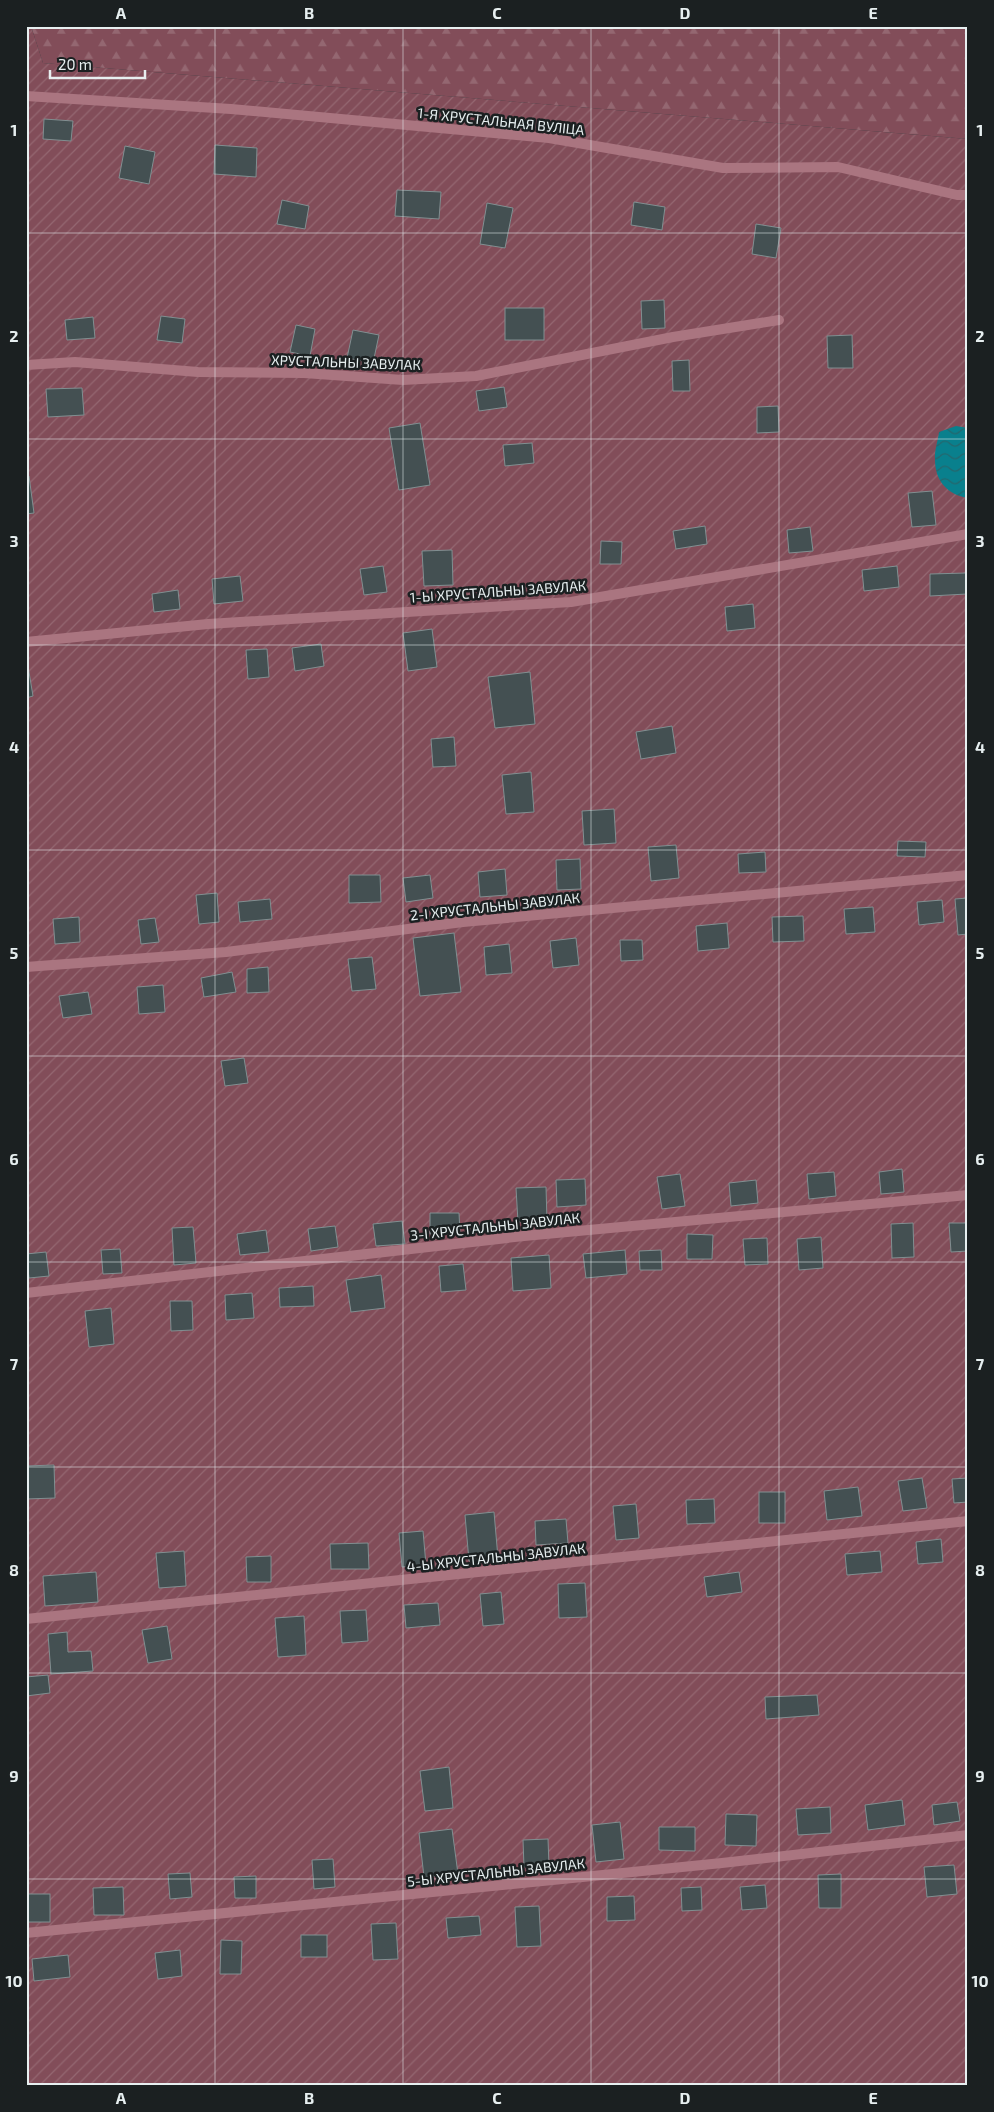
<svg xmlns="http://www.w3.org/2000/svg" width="994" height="2112" font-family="'Exo 2',sans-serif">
	<defs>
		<pattern id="forest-firs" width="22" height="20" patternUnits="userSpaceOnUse" patternTransform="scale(1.25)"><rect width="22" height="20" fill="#824d59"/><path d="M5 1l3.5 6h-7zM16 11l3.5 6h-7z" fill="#946771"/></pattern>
		<pattern id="garden-furrows" width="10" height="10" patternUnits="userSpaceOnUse" patternTransform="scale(1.25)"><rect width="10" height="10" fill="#824d59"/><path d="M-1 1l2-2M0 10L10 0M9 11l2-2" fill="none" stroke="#946771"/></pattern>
		<pattern id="water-waves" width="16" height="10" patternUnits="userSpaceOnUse" patternTransform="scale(1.25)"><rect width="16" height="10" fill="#09808d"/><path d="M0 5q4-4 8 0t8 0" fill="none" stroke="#24676e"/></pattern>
	</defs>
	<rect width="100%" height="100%" fill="#2e3a3c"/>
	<!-- forest -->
	<path fill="url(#forest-firs)" d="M31 26H968V139L43 63Z"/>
	<!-- garden -->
	<path fill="url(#garden-furrows)" d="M26 26H31L43 63 968 139V2086H26Z"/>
	<!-- water -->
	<path fill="url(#water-waves)" d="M956 426 968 428V498C948 495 935 481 935 460 934 451 938 441 939 432Z"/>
	<!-- building -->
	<g fill="#445052" stroke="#818f91">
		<path d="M44 119 73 121 71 141 43 139Z"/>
		<path d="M215 145 257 148 256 177 214 174Z"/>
		<path d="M125 146 155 152 149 184 119 178Z"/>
		<path d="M397 190 441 192 439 219 395 216Z"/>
		<path d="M282 200 309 206 305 229 277 224Z"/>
		<path d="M634 202 665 207 662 230 631 225Z"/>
		<path d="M487 203 513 208 505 248 480 244Z"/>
		<path d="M756 224 781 228 776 258 752 254Z"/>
		<path d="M664 300 665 328 642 329 641 301Z"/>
		<rect x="505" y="308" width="39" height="32"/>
		<path d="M161 316 185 319 182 343 157 340Z"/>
		<path d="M93 317 95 338 67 340 65 320Z"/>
		<path d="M296 325 315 329 310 356 290 352Z"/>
		<path d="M353 330 379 335 373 363 347 358Z"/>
		<path d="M852 335 853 368H828L827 336Z"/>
		<path d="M689 360 690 391H673L672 361Z"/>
		<path d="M504 387 507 407 479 411 476 391Z"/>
		<path d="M82 388 84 415 48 417 46 389Z"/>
		<path d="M778 406 779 432 757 433V407Z"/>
		<path d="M420 423 430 485 399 490 389 428Z"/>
		<path d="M532 443 534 463 505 466 503 445Z"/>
		<path d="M26 476H29L34 513 26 514Z"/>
		<path d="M932 491 936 525 912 527 908 493Z"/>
		<path d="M705 526 707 544 676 549 673 531Z"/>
		<path d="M810 527 813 551 789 553 787 530Z"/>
		<path d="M601 541 622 542 621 564H600Z"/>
		<path d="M452 550 453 585 424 586 422 551Z"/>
		<path d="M383 566 387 592 364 595 360 569Z"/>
		<path d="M897 566 899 587 864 591 862 570Z"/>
		<path d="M966 573 967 594 930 596V574Z"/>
		<path d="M240 576 243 601 214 604 212 579Z"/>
		<path d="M178 590 180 609 154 612 152 594Z"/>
		<path d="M753 604 755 628 727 631 725 607Z"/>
		<path d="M432 629 437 667 408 671 403 633Z"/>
		<path d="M321 644 324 666 295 671 292 648Z"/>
		<path d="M267 649 269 677 248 679 246 650Z"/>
		<path d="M26 666H28L33 696 26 698Z"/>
		<path d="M530 672 535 724 495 728 488 677Z"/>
		<path d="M672 726 676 753 641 759 636 732Z"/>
		<path d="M454 737 456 766 433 767 431 739Z"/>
		<path d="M531 772 534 812 506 814 502 775Z"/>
		<path d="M614 809 616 843 584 845 582 811Z"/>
		<path d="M898 841 926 842 925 857 897 856Z"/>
		<path d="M676 845 679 878 651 881 648 847Z"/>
		<path d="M765 852 766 872 739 873 738 854Z"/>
		<path d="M580 859 581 889 557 890 556 860Z"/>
		<path d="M505 869 507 895 480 897 478 872Z"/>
		<path d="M349 875H380L381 902 349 903Z"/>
		<path d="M430 875 433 898 406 902 403 878Z"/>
		<path d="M217 893 219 922 199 924 196 895Z"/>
		<path d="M968 898V934L958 935 955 899Z"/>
		<path d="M270 899 272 919 240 922 238 902Z"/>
		<path d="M942 900 944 922 919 925 917 902Z"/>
		<path d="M873 907 875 932 846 934 844 909Z"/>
		<path d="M803 916 804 941 773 942 772 917Z"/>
		<path d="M79 917 80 942 55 944 53 919Z"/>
		<path d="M155 918 159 942 141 944 138 920Z"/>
		<path d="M727 923 729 948 698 951 696 926Z"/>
		<path d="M454 933 461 992 420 996 413 938Z"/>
		<path d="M576 938 579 965 553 968 550 941Z"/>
		<path d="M620 940H642L643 960 621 961Z"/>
		<path d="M509 944 512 973 486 975 484 947Z"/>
		<path d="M372 957 376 989 352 991 348 959Z"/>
		<path d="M268 967 269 992 247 993V969Z"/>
		<path d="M232 972 236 992 204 997 201 978Z"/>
		<path d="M163 985 165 1012 139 1014 137 987Z"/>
		<path d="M88 992 92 1014 63 1018 59 996Z"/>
		<path d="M244 1058 248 1083 225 1086 221 1061Z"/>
		<path d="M902 1169 904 1192 881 1194 879 1172Z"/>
		<path d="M834 1172 836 1196 809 1199 807 1174Z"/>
		<path d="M680 1174 685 1206 662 1209 657 1177Z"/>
		<path d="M585 1179 586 1205 557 1207 556 1180Z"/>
		<path d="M756 1180 758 1203 731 1206 729 1183Z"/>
		<path d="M546 1187 547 1221 518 1222 516 1188Z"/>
		<path d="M430 1213H459L460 1233 430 1234Z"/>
		<path d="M402 1221 405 1244 376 1246 373 1224Z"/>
		<path d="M913 1223 914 1257 892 1258 891 1224Z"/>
		<path d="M949 1223H968V1251L951 1252Z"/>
		<path d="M335 1226 338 1247 311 1251 308 1229Z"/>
		<path d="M193 1227 196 1263 174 1265 172 1228Z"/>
		<path d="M266 1230 269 1252 240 1255 237 1234Z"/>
		<path d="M687 1234 713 1235 712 1259H687Z"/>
		<path d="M821 1237 823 1268 799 1270 797 1239Z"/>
		<path d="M767 1238 768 1264 745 1265 743 1239Z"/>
		<path d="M120 1249 122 1273 103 1274 101 1250Z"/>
		<path d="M625 1250 627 1274 586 1278 583 1254Z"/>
		<path d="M661 1250 662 1270H640L639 1251Z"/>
		<path d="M46 1252 49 1276 29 1278 26 1254Z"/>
		<path d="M549 1255 551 1288 513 1291 511 1258Z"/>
		<path d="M463 1264 466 1290 441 1292 439 1266Z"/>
		<path d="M381 1275 385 1308 351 1312 346 1280Z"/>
		<path d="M313 1286 314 1306 280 1307 279 1288Z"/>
		<path d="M252 1293 254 1318 226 1320 225 1295Z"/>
		<path d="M170 1301H192L193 1330 171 1331Z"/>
		<path d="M111 1308 114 1344 89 1347 85 1311Z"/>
		<path d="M54 1465 55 1498 26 1499V1466Z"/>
		<path d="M922 1478 927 1508 903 1511 898 1481Z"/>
		<path d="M968 1478V1502L954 1503 952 1479Z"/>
		<path d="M858 1487 862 1516 827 1520 824 1491Z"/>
		<rect x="759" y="1492" width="26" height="31"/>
		<path d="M714 1499 715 1523 687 1524 686 1500Z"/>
		<path d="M636 1504 639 1538 616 1540 613 1506Z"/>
		<path d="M494 1512 498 1558 469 1561 465 1515Z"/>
		<path d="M566 1519 568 1543 536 1545 535 1521Z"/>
		<path d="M423 1531 426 1565 402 1567 399 1533Z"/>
		<path d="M941 1539 943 1562 918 1564 916 1542Z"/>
		<path d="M368 1543 369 1569H331L330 1544Z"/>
		<path d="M184 1551 186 1586 159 1588 156 1553Z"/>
		<path d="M880 1551 882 1572 847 1575 845 1554Z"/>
		<path d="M271 1556V1582H247L246 1557Z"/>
		<path d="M96 1572 98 1602 45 1606 43 1576Z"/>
		<path d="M739 1572 742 1592 707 1597 704 1577Z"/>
		<path d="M585 1583 587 1617 559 1618 558 1584Z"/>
		<path d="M501 1592 504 1624 483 1626 480 1594Z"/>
		<path d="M438 1603 440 1625 406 1628 404 1605Z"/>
		<path d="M366 1610 368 1641 342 1643 340 1611Z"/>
		<path d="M304 1616 306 1655 278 1657 275 1618Z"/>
		<path d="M167 1626 172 1659 148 1663 142 1630Z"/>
		<path d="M67 1632 68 1652 91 1651 93 1671 51 1674 48 1634Z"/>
		<path d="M48 1675 50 1693 26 1696V1677Z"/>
		<path d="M817 1695 819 1715 766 1719 765 1697Z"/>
		<path d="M449 1767 453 1808 425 1811 420 1771Z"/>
		<path d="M902 1800 905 1825 868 1830 865 1805Z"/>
		<path d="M957 1802 960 1821 934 1825 932 1805Z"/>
		<path d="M830 1807 831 1833 798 1835 796 1809Z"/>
		<path d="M726 1814 757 1815 756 1846 725 1845Z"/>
		<path d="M620 1822 624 1859 596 1862 592 1825Z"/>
		<path d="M659 1827H695V1851L659 1850Z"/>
		<path d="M452 1829 458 1874 424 1877 419 1833Z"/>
		<path d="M548 1839 549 1866 524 1867 523 1840Z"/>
		<path d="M333 1859 335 1887 314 1889 312 1860Z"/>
		<path d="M954 1865 957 1894 927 1897 924 1867Z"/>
		<path d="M190 1873 192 1897 170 1899 168 1874Z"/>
		<path d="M841 1874V1908H819L818 1875Z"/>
		<path d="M256 1876V1898H235L234 1877Z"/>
		<path d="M765 1885 767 1908 742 1910 740 1887Z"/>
		<path d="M123 1887 124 1915H94L93 1888Z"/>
		<path d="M701 1887 702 1910 682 1911 681 1888Z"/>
		<rect x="26" y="1894" width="24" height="28"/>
		<path d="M634 1896 635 1920 607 1921V1897Z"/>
		<path d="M539 1906 541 1946 517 1947 515 1907Z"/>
		<path d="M479 1916 481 1935 448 1938 446 1918Z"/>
		<path d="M396 1923 398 1959 373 1960 371 1924Z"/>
		<rect x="301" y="1935" width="26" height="22"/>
		<path d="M221 1940 242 1941 241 1974H220Z"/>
		<path d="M180 1950 182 1976 158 1979 155 1953Z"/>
		<path d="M68 1955 70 1977 34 1981 32 1959Z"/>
	</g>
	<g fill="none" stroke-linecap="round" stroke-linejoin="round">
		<!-- lane -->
		<g stroke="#aa7580" stroke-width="10">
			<path d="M26 96 231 109 549 138 723 168 838 167 957 195H968"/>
			<path d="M26 365 75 362 198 372 304 373 403 380 476 376 673 337 779 320"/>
			<path d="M26 642 208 624 571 602 968 534"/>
			<path d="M26 967 226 952 463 922 968 875"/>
			<path d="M26 1293 524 1236 968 1195"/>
			<path d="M26 1619 968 1521"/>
			<path d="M26 1933 722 1863 968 1835"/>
		</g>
	</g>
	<!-- grid -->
	<path fill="none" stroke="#e7eff0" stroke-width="1" stroke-opacity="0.55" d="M215 26V2086M403 26V2086M591 26V2086M779 26V2086M26 233H968M26 439H968M26 645H968M26 850H968M26 1056H968M26 1262H968M26 1467H968M26 1673H968M26 1879H968"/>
	<g text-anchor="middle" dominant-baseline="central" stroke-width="5" stroke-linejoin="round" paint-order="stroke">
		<!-- street labels -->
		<g font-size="14" fill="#e7eff0" stroke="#1b2021">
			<text transform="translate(501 121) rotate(6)">1-Я ХРУСТАЛЬНАЯ ВУЛІЦА</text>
			<text transform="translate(346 362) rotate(2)">ХРУСТАЛЬНЫ ЗАВУЛАК</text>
			<text transform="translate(498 591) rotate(-4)">1-Ы ХРУСТАЛЬНЫ ЗАВУЛАК</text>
			<text transform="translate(495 906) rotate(-6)">2-І ХРУСТАЛЬНЫ ЗАВУЛАК</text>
			<text transform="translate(495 1226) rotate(-6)">3-І ХРУСТАЛЬНЫ ЗАВУЛАК</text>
			<text transform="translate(496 1557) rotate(-6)">4-Ы ХРУСТАЛЬНЫ ЗАВУЛАК</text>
			<text transform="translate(496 1872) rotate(-6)">5-Ы ХРУСТАЛЬНЫ ЗАВУЛАК</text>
		</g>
	</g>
	<!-- border -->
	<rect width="994" height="2112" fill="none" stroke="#1b2021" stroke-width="55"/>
	<!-- scale -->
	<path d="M50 70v8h95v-8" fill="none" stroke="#e7eff0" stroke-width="2.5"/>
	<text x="58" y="70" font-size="15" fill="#e7eff0" stroke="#1b2021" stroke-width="4" paint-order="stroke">20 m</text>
	<rect x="28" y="28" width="938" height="2056" fill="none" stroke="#e7eff0" stroke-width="2"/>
	<g font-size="16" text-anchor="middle" font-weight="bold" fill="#e7eff0">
		<text x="121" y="19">A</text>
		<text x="309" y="19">B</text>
		<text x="497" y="19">C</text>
		<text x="685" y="19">D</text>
		<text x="873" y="19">E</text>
		<text x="14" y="136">1</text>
		<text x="980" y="136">1</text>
		<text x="14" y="342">2</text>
		<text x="980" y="342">2</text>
		<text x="14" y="547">3</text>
		<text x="980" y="547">3</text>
		<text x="14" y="753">4</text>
		<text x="980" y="753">4</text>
		<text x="14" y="959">5</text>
		<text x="980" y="959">5</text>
		<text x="14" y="1165">6</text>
		<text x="980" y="1165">6</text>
		<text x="14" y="1370">7</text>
		<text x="980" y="1370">7</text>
		<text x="14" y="1576">8</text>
		<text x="980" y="1576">8</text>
		<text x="14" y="1782">9</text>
		<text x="980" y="1782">9</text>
		<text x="14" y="1987">10</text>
		<text x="980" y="1987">10</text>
		<text x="121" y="2104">A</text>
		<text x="309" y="2104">B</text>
		<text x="497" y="2104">C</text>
		<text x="685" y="2104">D</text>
		<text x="873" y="2104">E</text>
	</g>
</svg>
